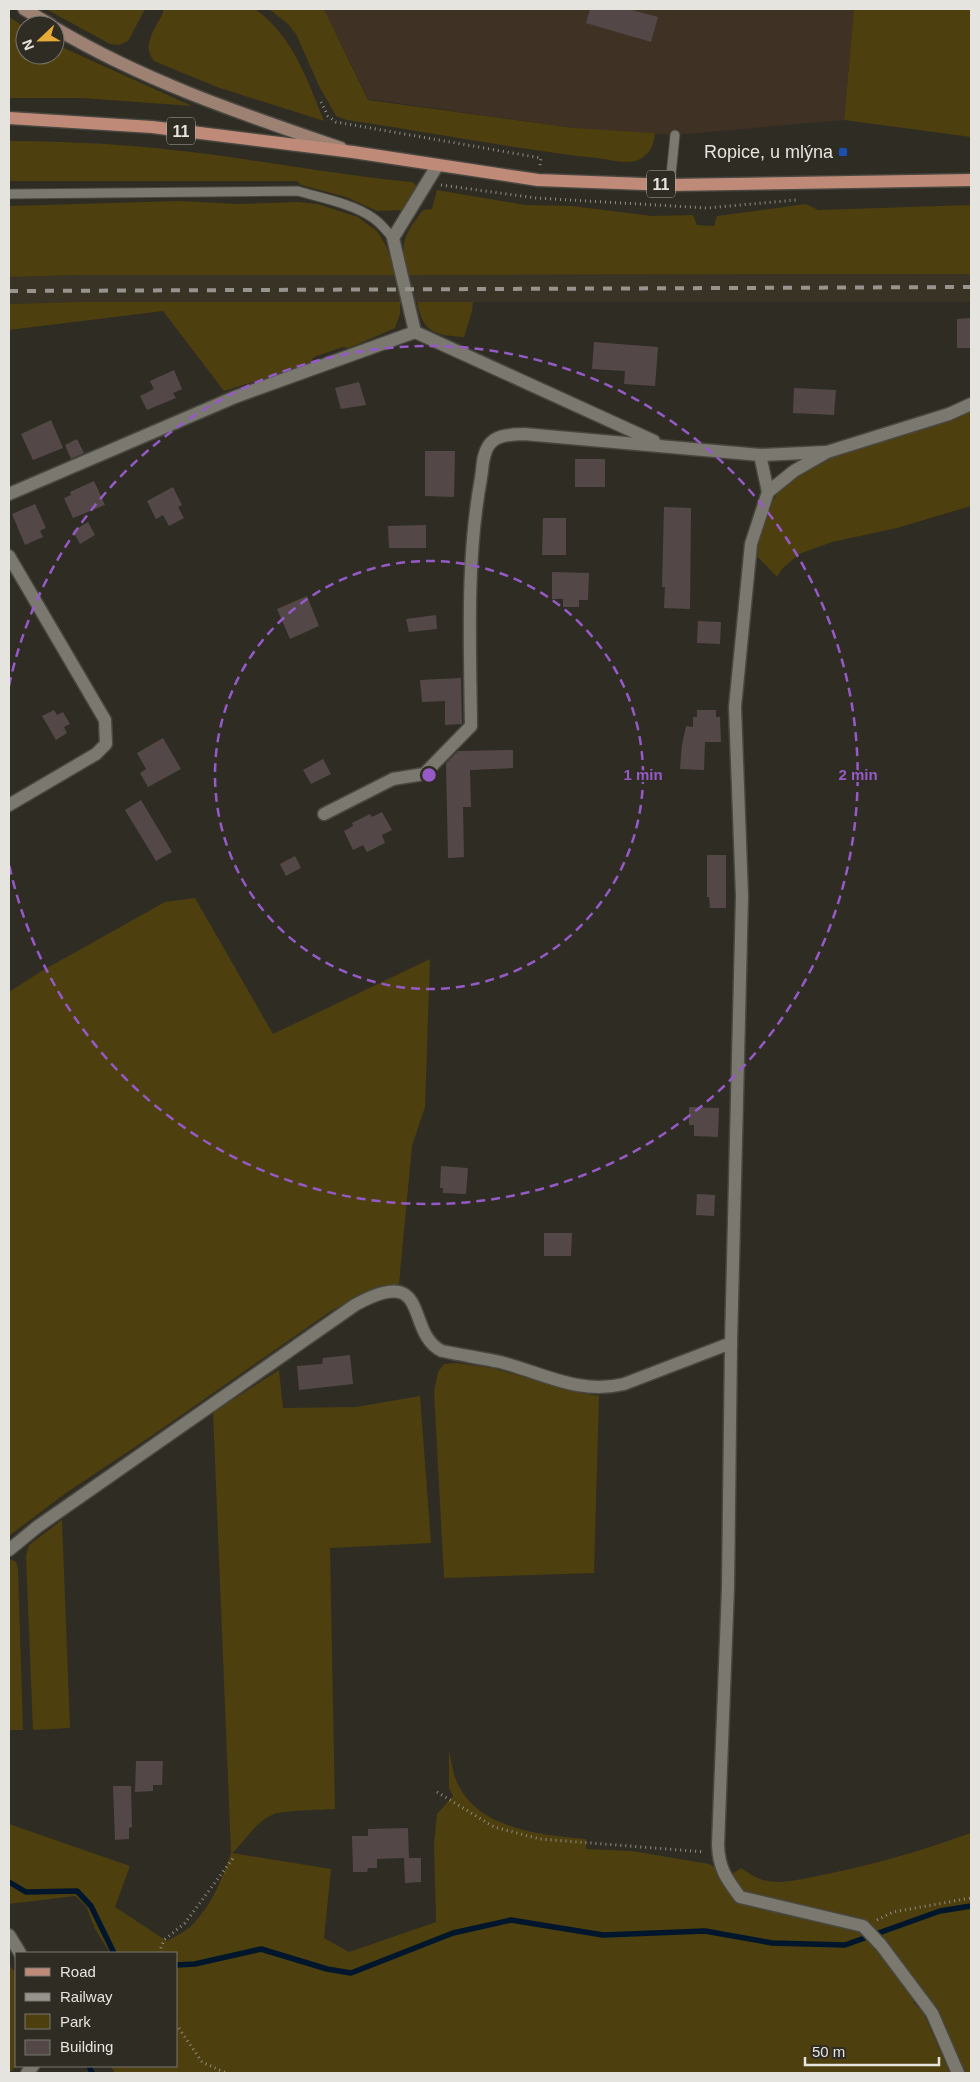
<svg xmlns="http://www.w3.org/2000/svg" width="980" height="2082" font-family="Helvetica,sans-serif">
	<rect width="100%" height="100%" fill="#2f2c24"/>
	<!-- built -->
	<path fill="#383325" d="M971 274V302H77L9 304V277L77 275Z"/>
	<!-- industrial -->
	<path fill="#3f3124" d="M324 9H854L844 120 675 135 574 128 368 99Z"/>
	<!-- green -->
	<g fill="#4d3f0e">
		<path d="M46 9H145L128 41 119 45 110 44Z"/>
		<path d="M163 9H255C293 36 307 79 324 121L217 87 154 61C141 45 155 29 163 13Z"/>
		<path d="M269 9H324L368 100 574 128 655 133C654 145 650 155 638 160 627 165 608 159 596 158 513 149 430 132 347 120L336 116 319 86 296 34 288 24Z"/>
		<path d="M854 9H971V137L844 120Z"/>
		<path d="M9 17 25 27V55H55V44L192 106 82 98H9Z"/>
		<path d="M9 141C87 141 165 147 243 159 299 167 355 177 412 182L417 186 405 210 377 211 346 197 301 185 297 181H9Z"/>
		<path d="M437 190 525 205 572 206 652 216 693 215 697 225 714 226 717 216 806 204 818 210 971 205V274L409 275C399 243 403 236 423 210L432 209Z"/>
		<path d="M180 201 237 204 298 202 318 204 336 210 358 217 378 232 386 246 396 275H77L9 277V206Z"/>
		<path d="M77 302H400V314L395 328 349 348 343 347 314 357 308 365 224 391 163 311 9 330V304Z"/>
		<path d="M417 302H473L472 311 464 337C436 335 423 334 417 302Z"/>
		<path d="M971 411V506L897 528 832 542 799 554 782 569 777 577 756 555 766 513 779 490 792 479 833 457Z"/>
		<path d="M195 898 273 1034 430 959 425 1107 412 1146 399 1284 377 1287 331 1311 150 1437 66 1493 9 1536V992L40 972 165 902Z"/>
		<path d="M456 1363 492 1368 581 1393 599 1396 594 1573 444 1578 434 1391 438 1372 444 1364Z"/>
		<path d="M279 1370 283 1408 356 1407 420 1396 431 1543 330 1548 335 1809C321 1810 282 1810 272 1815 255 1822 245 1842 232 1853L331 1869 324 1938 349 1952 436 1922 434 1844 437 1814 453 1796 449 1788V1750C451 1760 452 1770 456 1780 476 1829 540 1835 586 1839V1849L632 1851 709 1864 729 1876 741 1868C749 1873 758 1880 768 1881 784 1884 801 1879 817 1876 870 1866 920 1851 971 1833V2073H964L933 2003 924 1992 913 2002 923 2012 950 2073H115L111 2066H176V1953H110L95 1929 86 1906 75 1896 9 1904V1824L130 1866 115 1907 167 1941C174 1937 183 1933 190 1927 211 1907 222 1880 231 1853L213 1412Z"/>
		<path d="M62 1520 70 1728 33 1730 26 1556 29 1545Z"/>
		<path d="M11 1559 16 1562 18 1569 23 1730H9V1560Z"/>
		<path d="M9 1965 16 1973 17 2066 9 2073Z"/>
	</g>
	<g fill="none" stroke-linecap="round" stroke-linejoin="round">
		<!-- stream -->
		<g stroke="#00162c" stroke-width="5.5">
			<path d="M9 1882 26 1892 77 1891 91 1906 114 1953"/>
			<path d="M176 1965 195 1964 261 1949 327 1969 351 1973 453 1933 511 1920 603 1935 705 1931 772 1943 845 1945 940 1911 971 1906"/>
			<path d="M89 2066 92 2073"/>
		</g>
	</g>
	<!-- building -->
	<g fill="#534847">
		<path d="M590 9H628L658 17 651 42 586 23Z"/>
		<path d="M971 318V348H957V319Z"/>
		<path d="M594 342 658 347 655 386 624 384 625 371 592 369Z"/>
		<path d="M174 370 182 389 173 393 176 398 147 410 140 396 154 389 150 381Z"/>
		<path d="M359 382 366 405 341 409 335 388Z"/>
		<path d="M794 388 836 390 834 415 793 413Z"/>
		<path d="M51 420 63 448 33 460 21 434Z"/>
		<path d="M77 439 84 453 71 459 65 445Z"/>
		<path d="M425 451H455L454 497 425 496Z"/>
		<rect x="575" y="459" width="30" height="28"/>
		<path d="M94 481 105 505 73 518 64 498 71 495 70 492Z"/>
		<path d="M173 487 182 505 178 507 184 518 169 526 163 515 156 519 147 501Z"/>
		<path d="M35 504 46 528 40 531 43 537 25 545 12 514Z"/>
		<path d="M664 507 691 508 690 609 664 608 665 587H662Z"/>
		<path d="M543 518H566V555H542Z"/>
		<path d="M88 522 95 535 80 544 73 531Z"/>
		<path d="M426 525V548H389L388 526Z"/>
		<path d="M552 572 589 573 588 600H579V607H563V599H552Z"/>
		<path d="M307 596 319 626 290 639 277 609Z"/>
		<path d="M436 615 437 629 409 632 406 619Z"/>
		<path d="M698 621 721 622 720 644 697 643Z"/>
		<path d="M461 678 462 724 445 725V701L422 702 420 680Z"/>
		<path d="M54 710 57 715 63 712 70 724 64 727 67 733 56 740 42 716Z"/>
		<path d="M697 710H716V717H720L721 742H705L704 770 680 769 682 745 686 726 693 727V717H697Z"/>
		<path d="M163 738 181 769 148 787 140 773 146 769 137 753Z"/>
		<path d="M513 750V768L470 770 471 807H463L464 857 448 858 446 763 458 751Z"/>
		<path d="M323 759 331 774 311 784 303 770Z"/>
		<path d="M141 800 172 852 156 861 125 810Z"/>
		<path d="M382 812 392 830 382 835 385 843 367 852 363 845 353 850 344 831 353 826 352 823 370 814 372 817Z"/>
		<path d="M707 855H726V908H710L709 897H707Z"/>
		<path d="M295 856 301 868 286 876 280 864Z"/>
		<path d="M689 1107 719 1108 718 1137 694 1136V1125H689Z"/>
		<path d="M441 1166 468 1168 466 1194 443 1193V1188H440Z"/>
		<path d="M697 1194 715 1195 714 1216 696 1215Z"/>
		<path d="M544 1233H572L571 1256H544Z"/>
		<path d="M350 1355 353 1384 299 1390 297 1366 322 1364 323 1358Z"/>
		<path d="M136 1761H163L162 1785H153V1791L135 1792Z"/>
		<path d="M113 1786H131L132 1827 129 1828V1839L115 1840Z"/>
		<path d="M408 1828 409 1858H421V1882L405 1883 404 1858 377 1859V1868H368L367 1872H353L352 1836H368V1829Z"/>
	</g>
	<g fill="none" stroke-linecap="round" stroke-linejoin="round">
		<defs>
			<g id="service">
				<path d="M670 185 675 135"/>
				<path d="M9 194 298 191C321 198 354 204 373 218 381 223 387 232 393 238"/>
			</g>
			<g id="minor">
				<path d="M415 332 393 238 437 166"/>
				<path d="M768 492 760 455 825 452"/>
				<path d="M9 494 235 397 415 332 654 441"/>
				<path d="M9 556 105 720 106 744 96 754 9 805"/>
				<path d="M324 814 393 779 424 774 471 726C470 644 466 559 481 478 483 466 482 455 489 445 497 434 511 435 524 434L760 455"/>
				<path d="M731 1343 728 1588 718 1845C719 1869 726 1878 740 1897L863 1926 881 1945 932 2013 958 2073"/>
				<path d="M9 1550 37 1527 355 1305C433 1262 404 1333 442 1351 461 1355 481 1358 500 1362 543 1373 579 1395 624 1384L731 1343 742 896 735 707 751 544 768 492 794 471 827 452 949 414 971 404"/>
				<path d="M9 1935 20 1953"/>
				<path d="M27 2073 33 2066"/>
			</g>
			<g id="secondary">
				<path d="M24 9 51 25"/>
				<path d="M55 28C146 82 242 114 341 148"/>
			</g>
			<path id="primary" d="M9 118 152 127 353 152 538 180 670 185 971 180"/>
		</defs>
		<!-- service casing -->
		<use href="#service" stroke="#48473f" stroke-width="11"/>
		<!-- minor casing -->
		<use href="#minor" stroke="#48473f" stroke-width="15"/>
		<!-- secondary casing -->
		<use href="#secondary" stroke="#48473f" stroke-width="15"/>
		<!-- primary casing -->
		<use href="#primary" stroke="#48473f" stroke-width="15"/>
		<!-- path -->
		<g stroke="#8f8d86" stroke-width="3" stroke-dasharray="1 4" stroke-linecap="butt">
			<path d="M321 102 328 116 336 122 541 158 540 166"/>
			<path d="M441 185 536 198 707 208 796 200"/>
			<path d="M437 1792 494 1827 540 1839 705 1852"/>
			<path d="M877 1920 893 1912 971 1898"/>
			<path d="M159 1953 164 1940 185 1923 234 1857"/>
			<path d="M176 2024 202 2062 226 2073"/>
		</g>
		<!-- service -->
		<use href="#service" stroke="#7b796f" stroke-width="9"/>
		<!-- minor -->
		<use href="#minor" stroke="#7b796f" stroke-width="12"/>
		<!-- secondary -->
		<use href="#secondary" stroke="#9d8274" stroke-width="12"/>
		<!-- primary -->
		<use href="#primary" stroke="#bf8a78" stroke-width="12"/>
		<!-- rail -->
		<path stroke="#96948d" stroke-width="4" stroke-dasharray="9 9" stroke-linecap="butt" d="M9 291 971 287"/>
	</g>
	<!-- distance rings -->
	<g fill="none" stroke="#965ac7" stroke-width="2.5" stroke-dasharray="9 6">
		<circle cx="429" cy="775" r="214"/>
		<path d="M9 686A429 429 0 1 1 9 864"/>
	</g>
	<!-- markers -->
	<rect fill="#1a4fb4" stroke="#2f2c24" stroke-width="2" x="838" y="147" width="10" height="10" rx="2.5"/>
	<g text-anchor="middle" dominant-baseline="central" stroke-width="4" stroke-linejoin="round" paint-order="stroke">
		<!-- shield labels -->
		<g fill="#2f2c24" stroke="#aeada6" stroke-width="1">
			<rect x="167" y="117.5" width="28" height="27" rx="4"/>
			<rect x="647" y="170.5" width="28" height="27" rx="4"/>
		</g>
		<g font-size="16" font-weight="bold" fill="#e5e4de">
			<text x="181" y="131">11</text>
			<text x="661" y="184">11</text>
		</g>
		<!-- poi labels -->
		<g font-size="18" fill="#e5e4de" stroke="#2f2c24" text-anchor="end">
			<text x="833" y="152">Ropice, u mlýna</text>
		</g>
	</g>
	<circle cx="429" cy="775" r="8" fill="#965ac7" stroke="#2f2c24" stroke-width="2.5"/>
	<g font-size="15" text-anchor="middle" font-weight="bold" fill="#965ac7" stroke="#2f2c24" stroke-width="4" stroke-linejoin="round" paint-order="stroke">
		<text x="643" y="780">1 min</text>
		<text x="858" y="780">2 min</text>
	</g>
	<!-- border -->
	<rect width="980" height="2082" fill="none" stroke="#e5e4de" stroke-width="20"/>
	<!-- legend -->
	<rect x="15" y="1952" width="162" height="115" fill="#2f2c24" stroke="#78766e"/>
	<rect x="25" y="1968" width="25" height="8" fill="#bf8a78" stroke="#78766e"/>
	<text x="60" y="1977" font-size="15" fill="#e5e4de">Road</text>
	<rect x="25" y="1993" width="25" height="8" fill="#96948d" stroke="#78766e"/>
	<text x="60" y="2002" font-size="15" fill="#e5e4de">Railway</text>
	<rect x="25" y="2014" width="25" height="15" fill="#4d3f0e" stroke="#78766e"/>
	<text x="60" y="2027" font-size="15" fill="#e5e4de">Park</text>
	<rect x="25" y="2040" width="25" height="15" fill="#534847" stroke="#78766e"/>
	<text x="60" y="2052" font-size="15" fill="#e5e4de">Building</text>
	<!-- north arrow -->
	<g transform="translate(40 40) rotate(248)"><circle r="24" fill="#2f2c24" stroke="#78766e"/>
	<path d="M0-4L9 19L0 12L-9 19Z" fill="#e7ac37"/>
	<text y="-8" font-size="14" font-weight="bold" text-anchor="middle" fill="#e5e4de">N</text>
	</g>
	<!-- scale -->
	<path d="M805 2057v8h134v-8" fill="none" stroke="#e5e4de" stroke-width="2.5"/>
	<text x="812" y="2057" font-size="15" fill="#e5e4de" stroke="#2f2c24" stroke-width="4" paint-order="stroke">50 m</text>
</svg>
